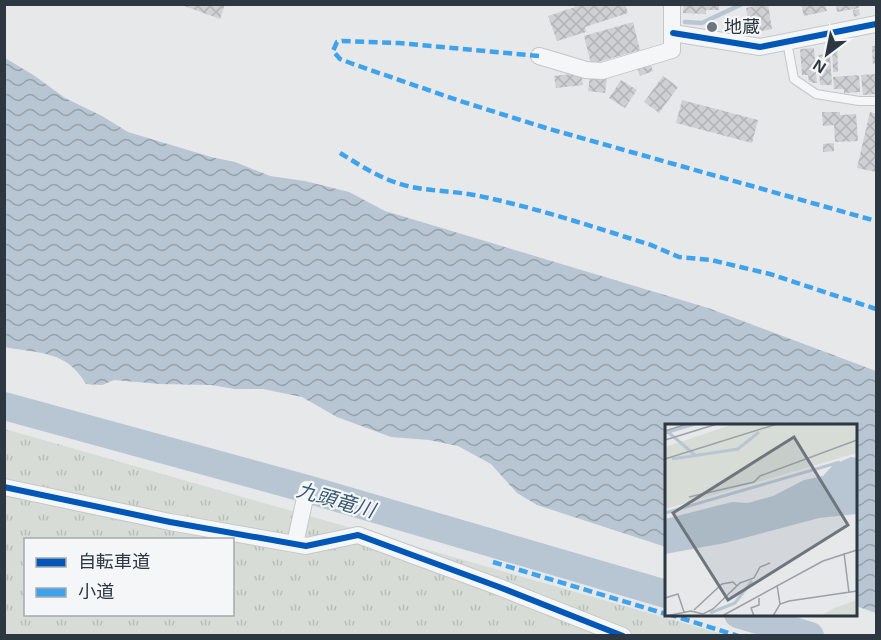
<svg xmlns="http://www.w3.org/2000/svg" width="881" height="640" font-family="Arial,'Noto Sans JP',sans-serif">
	<defs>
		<pattern id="grass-tufts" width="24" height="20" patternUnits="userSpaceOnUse" patternTransform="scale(1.5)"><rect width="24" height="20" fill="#d7ddd6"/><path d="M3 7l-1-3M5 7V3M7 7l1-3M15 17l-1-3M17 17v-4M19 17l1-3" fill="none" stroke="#b9beb9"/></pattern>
		<pattern id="water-waves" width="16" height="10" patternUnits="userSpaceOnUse" patternTransform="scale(1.5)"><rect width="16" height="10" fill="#b7c6d2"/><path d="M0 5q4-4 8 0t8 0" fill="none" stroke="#95a2ac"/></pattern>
		<pattern id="building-cross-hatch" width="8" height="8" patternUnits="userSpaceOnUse" patternTransform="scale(1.5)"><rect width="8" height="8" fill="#ced0d2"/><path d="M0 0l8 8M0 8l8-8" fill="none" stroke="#b1b3b6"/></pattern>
	</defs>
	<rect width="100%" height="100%" fill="#e6e8ea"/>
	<!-- grass -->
	<path fill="url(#grass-tufts)" fill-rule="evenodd" d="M5 429 726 635H5ZM26 540H232V614H26Z"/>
	<!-- water -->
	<path fill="url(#water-waves)" d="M5 58 35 76 65 98 102 116 128 132 211 157 235 162 270 176 305 181 349 192 385 211 708 308 876 371V613L856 606V426H666V547L537 505 517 493 491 464 458 446 429 440 391 437 337 417 302 397 263 389H235L211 385 160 384 114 380 102 385 86 384C66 350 40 354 5 347Z"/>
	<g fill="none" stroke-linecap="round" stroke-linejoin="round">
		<!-- stream -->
		<path stroke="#b7c6d2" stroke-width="4.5" d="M685 22 702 23 742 4"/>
		<!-- river -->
		<g stroke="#b7c6d2" stroke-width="28">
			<path d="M4 406 307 489 666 594"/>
			<path d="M738 614 810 636"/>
		</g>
	</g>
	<!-- building -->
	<g fill="url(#building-cross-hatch)">
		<path d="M179 4H225L220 19Z"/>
		<path d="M574 4H625L628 13 585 27 586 32 557 41 548 16 575 7Z"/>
		<path d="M684 4H719V10H706V14L683 13Z"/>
		<path d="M764 4H768L772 29 751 33 746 8Z"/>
		<path d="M801 4H825L827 11 804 16Z"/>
		<path d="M836 5H858L859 8 837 12Z"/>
		<path d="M859 9 860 15 854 17 853 10Z"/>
		<path d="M633 22 640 50 591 64 584 36Z"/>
		<path d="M837 42 838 72H833L832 43Z"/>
		<path d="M872 46H876V63L873 64Z"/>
		<path d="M814 48 817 83H813L809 81 808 75H802L800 49Z"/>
		<path d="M830 54 832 85H820L818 55Z"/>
		<path d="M649 60 653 71 640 76 636 65Z"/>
		<path d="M581 73 583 85 556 88 554 76Z"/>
		<path d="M876 74V94L863 95 861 75Z"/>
		<path d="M859 75 860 92 844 93V89H834L833 77Z"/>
		<path d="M590 76 607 78 605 93 588 91Z"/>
		<path d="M663 76 678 87 659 113 644 102Z"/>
		<path d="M621 80 637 90 625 108 609 98Z"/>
		<path d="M682 100 758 120 752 143 676 123Z"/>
		<path d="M822 112H840V115L856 114 858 141 835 142 834 125 823 126Z"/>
		<path d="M870 112 876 114V172L857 168Z"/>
		<path d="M834 143V151L823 152V144Z"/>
	</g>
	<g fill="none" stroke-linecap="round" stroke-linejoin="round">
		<defs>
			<path id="lane" d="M787 42 794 79 816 94 859 101H876"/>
			<g id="street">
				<path d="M673 33 760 47 876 24"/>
				<path d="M539 56 586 70 602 71 672 50V4"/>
				<path d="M4 487 170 522 306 546 358 535 499 587 623 636"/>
				<path d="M295 544 307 489"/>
			</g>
		</defs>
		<!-- lane casing -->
		<use href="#lane" stroke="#c4c6c8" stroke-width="10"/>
		<!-- street casing -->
		<use href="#street" stroke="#c4c6c8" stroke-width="18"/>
		<!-- lane -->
		<use href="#lane" stroke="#f5f6f7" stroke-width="8"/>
		<!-- street -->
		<use href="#street" stroke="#f5f6f7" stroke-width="16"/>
		<!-- quiet -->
		<g stroke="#3ea3ec" stroke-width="4.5" stroke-dasharray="9 4.5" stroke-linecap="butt">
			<path d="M539 56 399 43 342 41 337 42 333 51 340 59 353 64 460 101 546 128 876 221"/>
			<path d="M340 153C358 164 376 176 397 183 423 192 452 190 479 196 537 208 594 227 651 245L679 257 711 260 770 274 876 309"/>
			<path d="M493 562 666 614"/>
			<path d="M668 614 738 636"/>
		</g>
		<defs>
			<g id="cycleway">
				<path d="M673 33 760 47 876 24"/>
				<path d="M4 487 170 522 306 546 358 535 499 587 623 636"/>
			</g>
		</defs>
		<!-- cycleway casing -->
		<use href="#cycleway" stroke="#f4f6f8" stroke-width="10"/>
		<!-- cycleway -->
		<use href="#cycleway" stroke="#0057b8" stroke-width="6"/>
	</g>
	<!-- markers -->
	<circle fill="#6e757d" stroke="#f4f6f8" stroke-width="2" cx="712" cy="27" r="6"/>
	<g text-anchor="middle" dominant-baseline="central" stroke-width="4.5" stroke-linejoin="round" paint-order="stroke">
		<!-- poi labels -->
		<g font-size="18" fill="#2d3742" stroke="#f4f6f8" text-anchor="start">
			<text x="724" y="27">地蔵</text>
		</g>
		<!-- water labels -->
		<g font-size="20" font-style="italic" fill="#3a5973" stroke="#f4f6f8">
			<text transform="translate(336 500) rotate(16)">九頭竜川</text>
		</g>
	</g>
	<!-- overview -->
	<g transform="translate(665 424)">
		<rect width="192" height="192" fill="#e6e8ea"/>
		<path d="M69 0H192V29L0 85V23Z" fill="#d7ddd6"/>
		<path d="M192 176V192H156L169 184Z" fill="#d7ddd6"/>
		<path d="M186 33 192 34V90L154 94 60 119 0 130V95L67 78 83 79 108 72 139 56 158 52 168 41Z" fill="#b7c6d2"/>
		<path fill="none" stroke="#b7c6d2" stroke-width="3" d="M3 8 30 31M0 9 30 0M7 35 73 25 94 8M0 89 175 38M45 189 70 179 87 157"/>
		<path fill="none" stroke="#9ca1a7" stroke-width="1.5" d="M0 7 22 0M0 16 52 0M0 35 112 0M24 73 89 58 95 52 192 16M179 129 184 169M112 161 115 180M0 174 13 170 19 188M29 186 57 160 68 158 72 162M1 192 26 187 38 190 48 185 75 159 89 154 95 143 105 139M57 192 158 137 192 126M89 192 86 184 94 181V174M108 192 115 180 124 177 192 167"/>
		<path fill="#6e757d" fill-opacity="0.15" stroke="#6e757d" stroke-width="3" d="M129 13 183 101 63 176 8 89Z"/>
		<rect width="192" height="192" fill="none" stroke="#2d3742" stroke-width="3"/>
	</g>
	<!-- border -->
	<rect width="881" height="640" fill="none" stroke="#2d3742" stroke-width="12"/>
	<!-- legend -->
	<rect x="24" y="538" width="210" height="78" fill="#f4f6f8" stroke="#a4aaaf" stroke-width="1.5"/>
	<rect x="36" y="558" width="30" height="9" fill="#0057b8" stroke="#a4aaaf" stroke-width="1.5"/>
	<text x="78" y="568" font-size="18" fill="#2d3742">自転車道</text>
	<rect x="36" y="588" width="30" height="9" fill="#3ea3ec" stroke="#a4aaaf" stroke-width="1.5"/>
	<text x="78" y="598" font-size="18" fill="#2d3742">小道</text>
	<!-- north arrow -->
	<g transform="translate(827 54) rotate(212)" stroke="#f4f6f8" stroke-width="4.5" paint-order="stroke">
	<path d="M0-4.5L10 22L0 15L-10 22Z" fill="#2d3742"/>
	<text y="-9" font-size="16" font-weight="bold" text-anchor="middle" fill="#2d3742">N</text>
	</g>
</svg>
